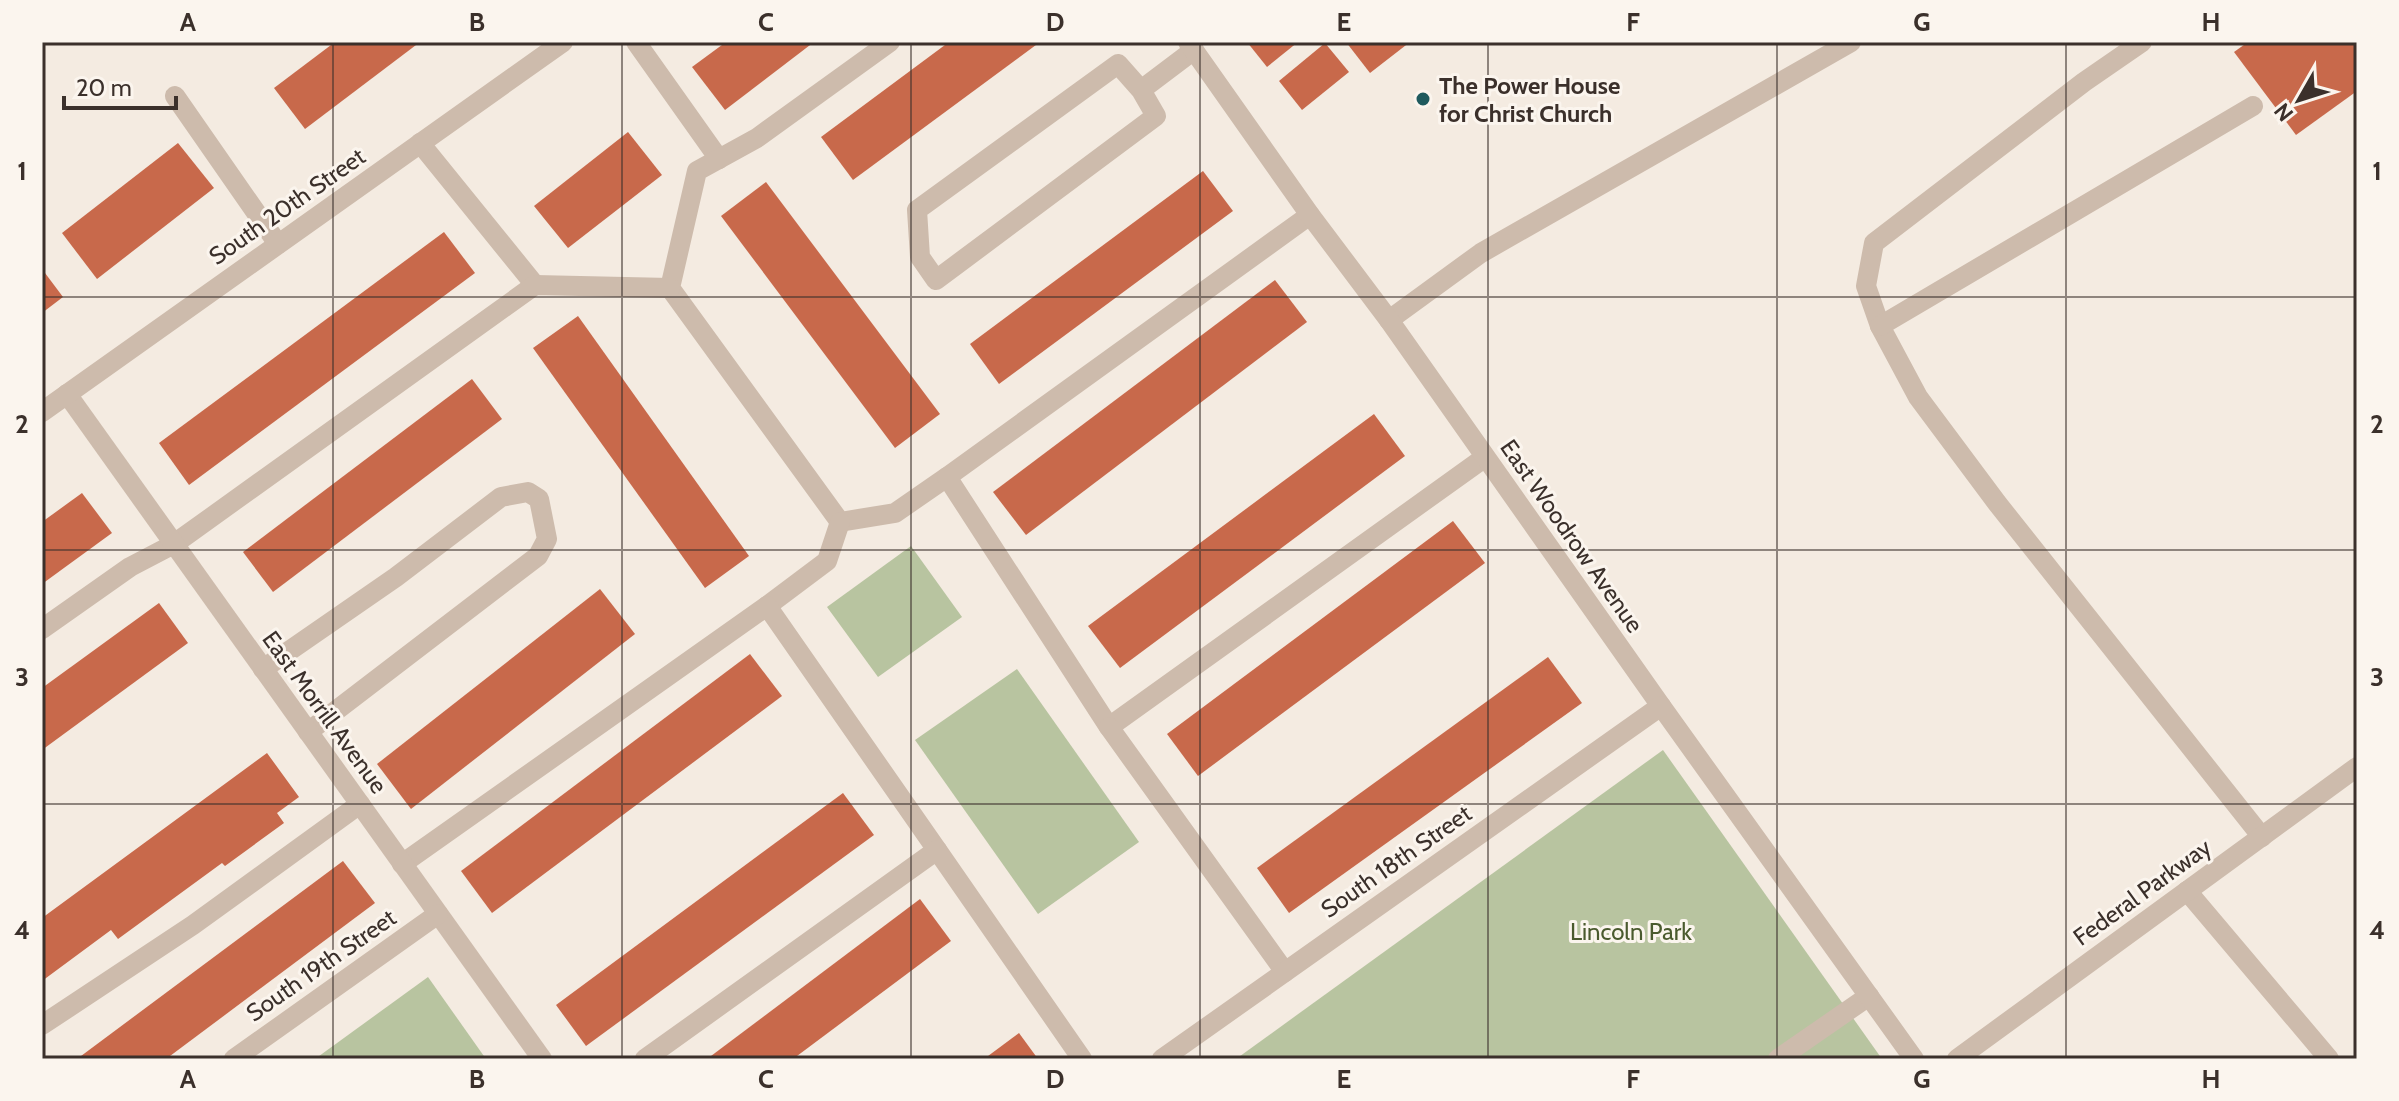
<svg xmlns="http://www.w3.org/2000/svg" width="2399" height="1101" font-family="Cabin,sans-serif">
	<rect width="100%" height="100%" fill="#f4ebe1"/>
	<!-- green -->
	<g fill="#b8c4a0">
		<path d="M911 546 962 617 878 677 827 607Z"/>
		<path d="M1017 669 1139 842 1038 914 915 740Z"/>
		<path d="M1663 750 1882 1059H1236Z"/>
		<path d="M428 977 486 1059H315Z"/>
	</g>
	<!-- building -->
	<g fill="#c8694b">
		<path d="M335 42H420L305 129 274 88Z"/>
		<path d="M726 42H814L725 110 692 67Z"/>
		<path d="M949 42H1040L853 180 821 137Z"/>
		<path d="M1247 42H1298L1267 67Z"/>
		<path d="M1346 42H1410L1370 73Z"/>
		<path d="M2248 42H2357V91L2296 135 2234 52Z"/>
		<path d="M1325 43 1349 72 1302 110 1279 81Z"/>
		<path d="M628 132 662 175 568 248 534 206Z"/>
		<path d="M178 143 214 188 97 279 62 233Z"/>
		<path d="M1203 171 1233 211 999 384 970 344Z"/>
		<path d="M766 182 940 414 895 448 721 216Z"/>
		<path d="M444 232 475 273 189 485 159 443Z"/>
		<path d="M42 269 63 297 42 313Z"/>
		<path d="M1275 280 1307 322 1026 535 993 492Z"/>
		<path d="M578 316 749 556 705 588 533 348Z"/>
		<path d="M472 379 502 419 273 592 243 552Z"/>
		<path d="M1374 414 1405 456 1120 668 1088 626Z"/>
		<path d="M82 493 112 533 42 584V522Z"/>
		<path d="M1453 521 1485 563 1198 776 1167 734Z"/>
		<path d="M600 589 635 634 411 809 377 764Z"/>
		<path d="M159 603 188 643 42 750V688Z"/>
		<path d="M750 654 782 696 492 913 461 871Z"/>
		<path d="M1548 657 1582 703 1289 913 1257 868Z"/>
		<path d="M267 753 299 797 277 813 284 823 225 866 222 863 118 939 111 930 42 981V918Z"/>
		<path d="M843 793 874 835 586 1046 556 1005Z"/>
		<path d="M343 861 375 903 166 1059H77Z"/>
		<path d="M920 899 951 941 793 1059H707Z"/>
		<path d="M1019 1033 1038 1059H984Z"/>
	</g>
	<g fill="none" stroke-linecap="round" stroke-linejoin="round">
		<!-- service -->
		<g stroke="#cdbbac" stroke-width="20">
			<path d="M636 42 719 159"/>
			<path d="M890 42 757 138 697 171 670 288 840 522 895 513 947 477"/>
			<path d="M2142 42 2084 82 1874 243 1866 286 1880 326 1918 397 1997 503 2262 837"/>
			<path d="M1141 90 1156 116 936 280 920 257 917 210 1118 64 1141 90 1194 50"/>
			<path d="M175 96 278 244"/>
			<path d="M420 143 535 285"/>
			<path d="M1310 215 947 477 1109 727 1484 458"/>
			<path d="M1389 320 1481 253 1851 42"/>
			<path d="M1880 326 2253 106"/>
			<path d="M767 606 827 561 840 522"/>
			<path d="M42 629 130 567 174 544 535 285 670 288"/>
			<path d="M263 669 396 577 501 497 528 492 539 499 547 539 538 556 308 732"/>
			<path d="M1109 727 1285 972"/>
			<path d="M402 864 767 606 937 850"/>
			<path d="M2187 891 2329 1059"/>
			<path d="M42 1025 193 925 360 804"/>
			<path d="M645 1059 937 850 1082 1059"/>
			<path d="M1778 1059 1869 996"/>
		</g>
		<!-- minor -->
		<g stroke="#cdbbac" stroke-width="20">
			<path d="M1188 42 1310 215 1389 320 1661 706 1914 1059"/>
			<path d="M67 394 542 1059"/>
			<path d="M42 412 563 42"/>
			<path d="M234 1059 438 914"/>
			<path d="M1162 1059 1661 706"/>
			<path d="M1957 1059 2357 767"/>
		</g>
	</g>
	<!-- grid -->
	<path fill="none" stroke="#3b302b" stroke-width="2" stroke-opacity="0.55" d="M333 42V1059M622 42V1059M911 42V1059M1200 42V1059M1488 42V1059M1777 42V1059M2066 42V1059M42 297H2357M42 550H2357M42 804H2357"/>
	<!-- markers -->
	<circle fill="#1f5a5e" stroke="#fbf5ee" stroke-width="3" cx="1423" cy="99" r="8"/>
	<g text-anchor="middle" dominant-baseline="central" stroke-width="6" stroke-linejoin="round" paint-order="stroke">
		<!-- poi labels -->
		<g font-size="24" font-weight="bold" fill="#3b302b" stroke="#fbf5ee" text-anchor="start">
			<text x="1439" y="85">The Power House<tspan x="1439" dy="28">for Christ Church</tspan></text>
		</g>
		<!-- street labels -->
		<g font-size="24" fill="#3b302b" stroke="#fbf5ee">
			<text transform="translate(287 206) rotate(-35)">South 20th Street</text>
			<text transform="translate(1572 536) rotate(55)">East Woodrow Avenue</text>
			<text transform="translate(325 712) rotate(54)">East Morrill Avenue</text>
			<text transform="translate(1396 861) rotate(-35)">South 18th Street</text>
			<text transform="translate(2142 892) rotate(-36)">Federal Parkway</text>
			<text transform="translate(321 965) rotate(-35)">South 19th Street</text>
		</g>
		<!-- park labels -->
		<g font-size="24" fill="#4a5a2e" stroke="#fbf5ee">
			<text x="1631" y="931">Lincoln Park</text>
		</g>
	</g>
	<!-- border -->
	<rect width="2399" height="1101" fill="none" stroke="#fbf5ee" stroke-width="88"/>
	<!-- north arrow -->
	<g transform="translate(2299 100) rotate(231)" stroke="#fbf5ee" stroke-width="6" paint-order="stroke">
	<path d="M0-6L14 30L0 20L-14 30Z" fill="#3b302b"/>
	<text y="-12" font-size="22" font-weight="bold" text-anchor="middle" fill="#3b302b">N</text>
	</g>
	<!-- scale -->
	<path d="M64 96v12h112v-12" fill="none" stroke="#3b302b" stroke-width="4"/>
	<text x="76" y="96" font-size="24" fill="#3b302b" stroke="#fbf5ee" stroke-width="6" paint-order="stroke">20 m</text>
	<rect x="44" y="44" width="2311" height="1013" fill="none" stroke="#3b302b" stroke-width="3"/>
	<g font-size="26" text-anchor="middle" font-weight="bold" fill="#3b302b">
		<text x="188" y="31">A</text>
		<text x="477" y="31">B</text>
		<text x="766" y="31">C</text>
		<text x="1055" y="31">D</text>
		<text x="1344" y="31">E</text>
		<text x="1633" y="31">F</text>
		<text x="1922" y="31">G</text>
		<text x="2211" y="31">H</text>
		<text x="22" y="180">1</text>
		<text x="2377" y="180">1</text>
		<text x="22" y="433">2</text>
		<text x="2377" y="433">2</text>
		<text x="22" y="686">3</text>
		<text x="2377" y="686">3</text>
		<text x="22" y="939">4</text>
		<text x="2377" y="939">4</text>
		<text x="188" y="1088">A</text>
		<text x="477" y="1088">B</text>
		<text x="766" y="1088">C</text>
		<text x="1055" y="1088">D</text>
		<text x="1344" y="1088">E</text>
		<text x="1633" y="1088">F</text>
		<text x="1922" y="1088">G</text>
		<text x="2211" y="1088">H</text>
	</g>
</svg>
